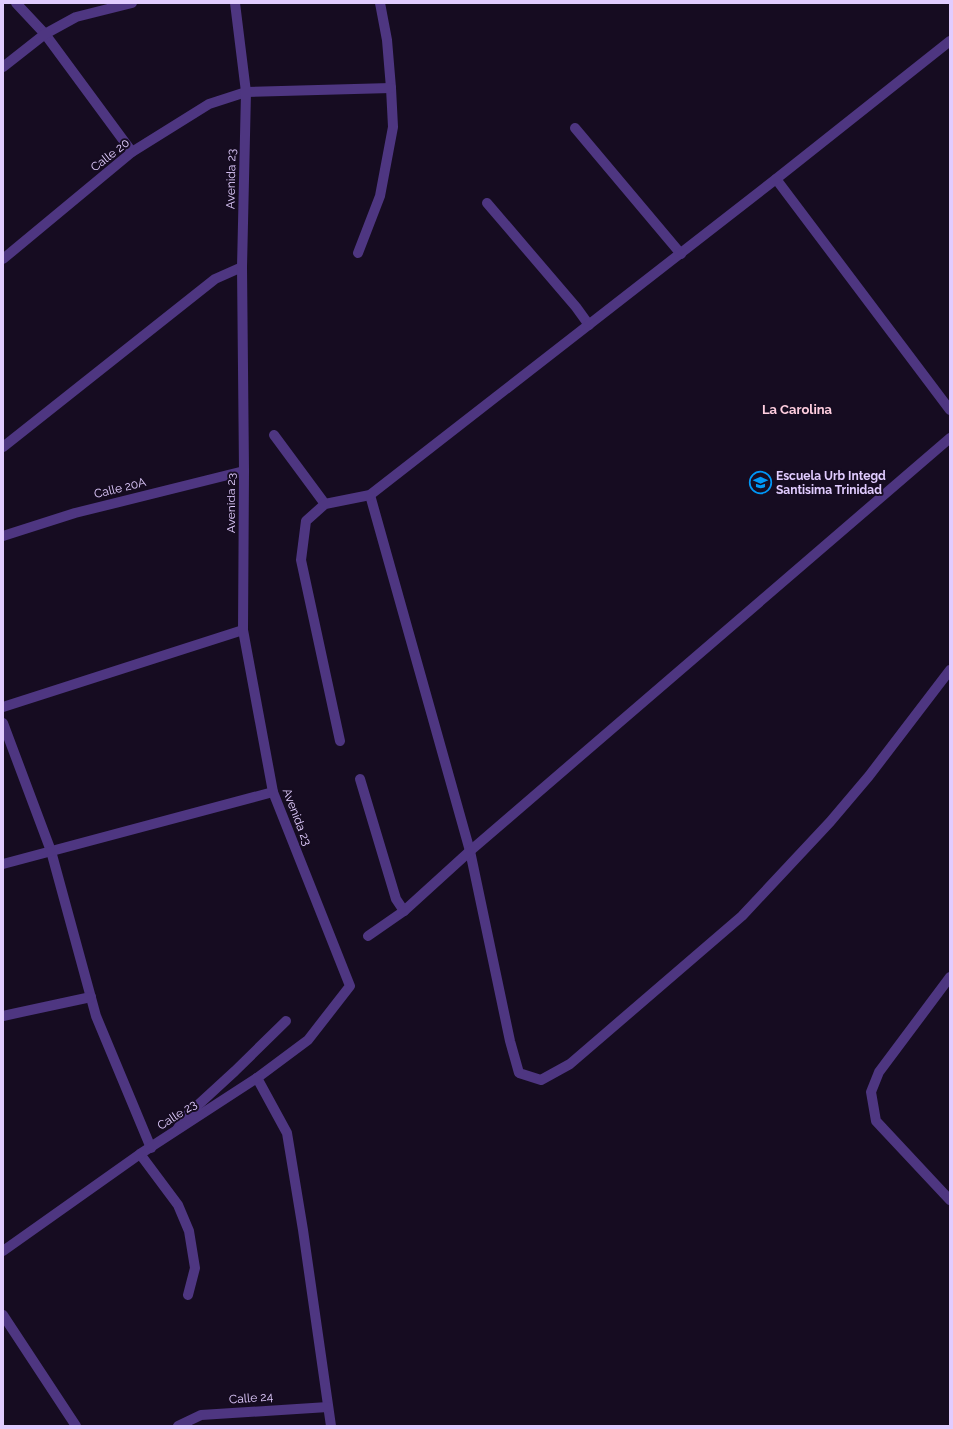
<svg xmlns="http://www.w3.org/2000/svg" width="953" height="1429" font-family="Raleway,sans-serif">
	<rect width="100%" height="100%" fill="#160c21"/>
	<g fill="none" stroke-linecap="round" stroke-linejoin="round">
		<!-- minor -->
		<g stroke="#4e3681" stroke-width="10">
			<path d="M16 3 45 34 132 152"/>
			<path d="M3 67 45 34 76 17 132 3"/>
			<path d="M575 128 681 254"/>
			<path d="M776 179 950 410"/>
			<path d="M487 203 576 307 589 325"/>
			<path d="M358 253 380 196 393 127 391 88 387 40 380 3"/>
			<path d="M3 259 132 152 209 104 246 92 391 88"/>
			<path d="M274 435 325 504"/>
			<path d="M3 447 215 279 242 267"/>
			<path d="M370 495 470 851 510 1041 519 1073 541 1080 570 1064 742 916 830 822 869 776 950 670"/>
			<path d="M3 536 75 513 244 471"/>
			<path d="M3 707 243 630"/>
			<path d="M3 723 51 851 96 1016 151 1148"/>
			<path d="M340 741 301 560 306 521 325 504 370 495 776 179 950 41"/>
			<path d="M360 779 396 899 404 911"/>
			<path d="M3 864 273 792"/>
			<path d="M368 936 404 911 470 851 950 438"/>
			<path d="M950 977 879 1072 871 1092 876 1121 950 1200"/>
			<path d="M3 1016 91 997"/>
			<path d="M257 1078 287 1133 303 1230 331 1426"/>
			<path d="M178 1128 186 1116 235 1071 286 1021"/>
			<path d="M140 1154 178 1205 189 1231 195 1268 188 1295"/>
			<path d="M3 1251 140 1154 257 1078 308 1040 350 986 273 792 243 630 244 471 242 267 246 92 235 3"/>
			<path d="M3 1315 76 1426"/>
			<path d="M178 1426 201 1415 328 1407"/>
		</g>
	</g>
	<!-- icons -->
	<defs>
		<symbol id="school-ring" viewBox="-11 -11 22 22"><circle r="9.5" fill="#160c21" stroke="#0097f7" stroke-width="1.5"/><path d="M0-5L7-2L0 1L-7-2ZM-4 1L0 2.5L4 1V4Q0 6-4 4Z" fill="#0097f7"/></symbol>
	</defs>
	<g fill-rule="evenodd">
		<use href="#school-ring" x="748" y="470" width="25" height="25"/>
	</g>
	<g text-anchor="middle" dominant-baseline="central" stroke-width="4" stroke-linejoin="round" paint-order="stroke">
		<!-- street labels -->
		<g font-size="12" fill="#e1ccff" stroke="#160c21">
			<text transform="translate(110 155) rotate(-38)">Calle 20</text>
			<text transform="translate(231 179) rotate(-89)">Avenida 23</text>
			<text transform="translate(120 488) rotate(-14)">Calle 20A</text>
			<text transform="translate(231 503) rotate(-90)">Avenida 23</text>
			<text transform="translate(297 817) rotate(69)">Avenida 23</text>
			<text transform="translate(177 1115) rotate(-33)">Calle 23</text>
			<text transform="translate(251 1398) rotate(-4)">Calle 24</text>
		</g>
		<!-- poi labels -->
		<g font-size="12" font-weight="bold" fill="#e1ccff" stroke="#160c21" text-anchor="start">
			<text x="776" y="476">Escuela Urb Integd<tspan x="776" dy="14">Santisima Trinidad</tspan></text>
		</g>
		<!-- neighbourhood labels -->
		<g font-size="13" font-weight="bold" fill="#ffcedf" stroke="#160c21">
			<text x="797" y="409">La Carolina</text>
		</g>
	</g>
	<!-- border -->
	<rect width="953" height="1429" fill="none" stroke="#e1ccff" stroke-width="8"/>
</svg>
